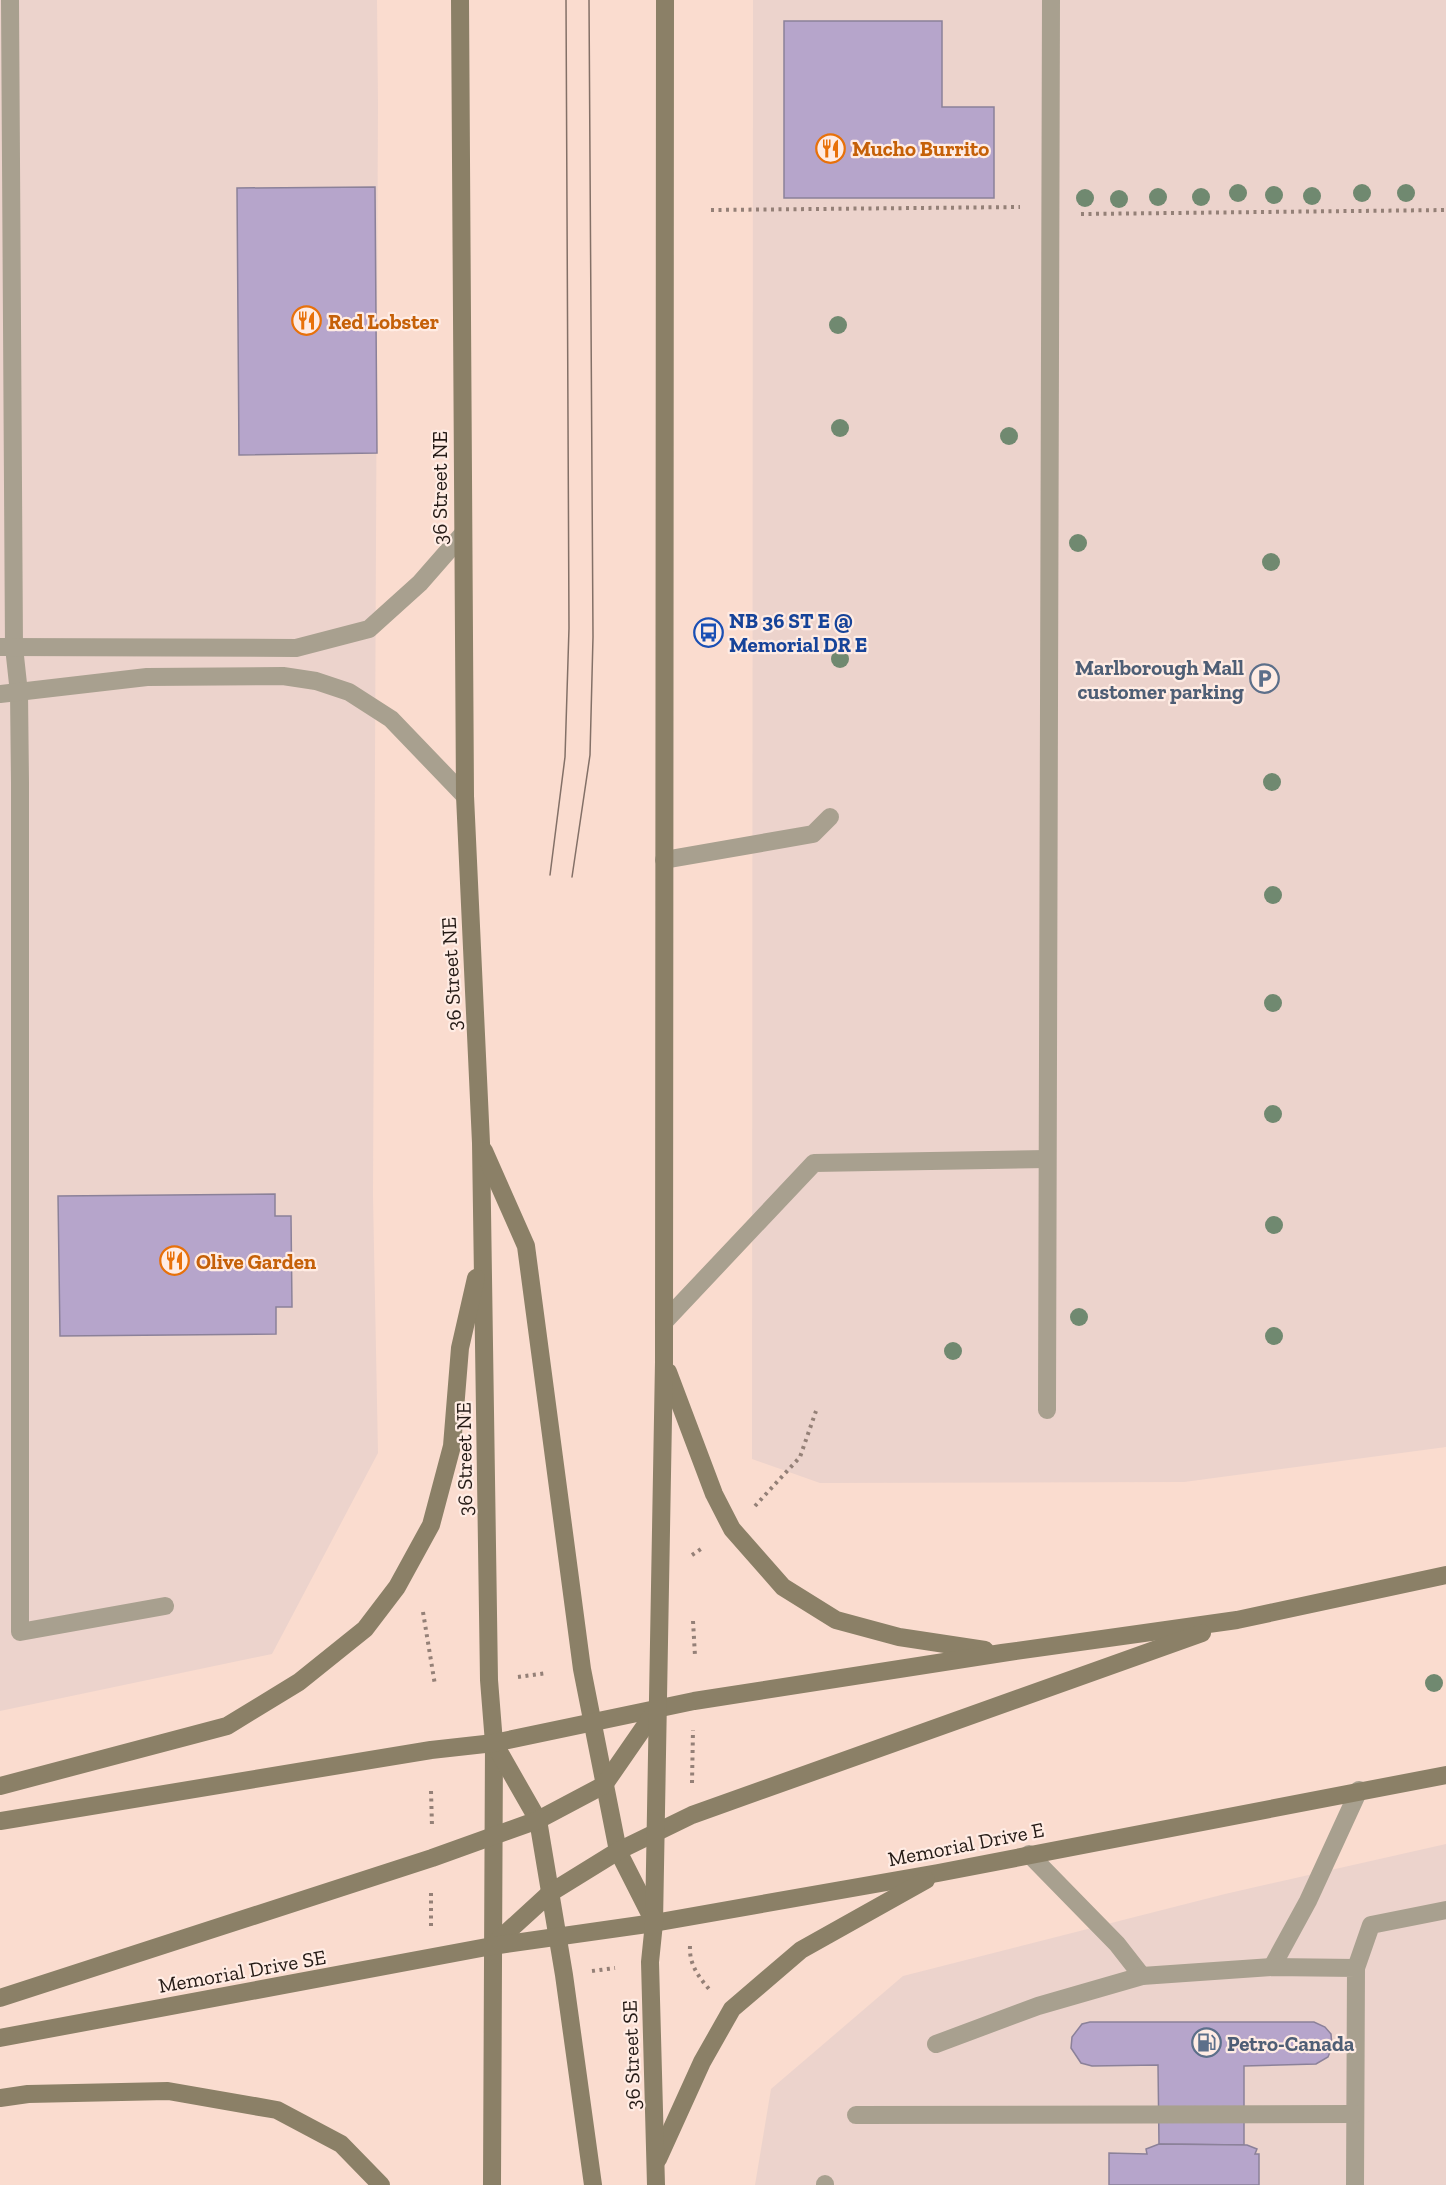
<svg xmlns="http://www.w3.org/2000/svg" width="1446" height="2185" font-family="'Zilla Slab',serif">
	<rect width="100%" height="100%" fill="#fadccf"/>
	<!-- commercial -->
	<g fill="#ecd3cc">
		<path d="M0 0H377L378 104 373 1196 378 1453 272 1654 0 1711Z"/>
		<path d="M753 0H1446V1447L1184 1482 820 1483 752 1459Z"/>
		<path d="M1446 1844V2185H755L771 2089 903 1976 1225 1894Z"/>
	</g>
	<!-- building -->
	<g fill="#b6a5cb" stroke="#8b8199" stroke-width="1.5">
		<path d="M784 21H942V107H994V198H784Z"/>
		<path d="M375 187 377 453 239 455 237 188Z"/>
		<path d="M275 1194V1216H291L292 1307H276V1334L60 1336 58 1196Z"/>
		<path d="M1090 2022H1314L1325 2027 1331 2034 1332 2047 1328 2057 1316 2064 1244 2066V2145L1159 2144 1158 2065 1092 2066 1081 2063 1071 2048 1072 2037 1082 2024Z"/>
		<path d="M1159 2144 1247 2145 1257 2149 1255 2154H1259V2185H1109V2153L1147 2154 1146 2149Z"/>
	</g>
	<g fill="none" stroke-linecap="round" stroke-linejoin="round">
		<!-- path -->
		<g stroke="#948077" stroke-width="4" stroke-dasharray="3 4.5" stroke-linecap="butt">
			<path d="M711 210 1020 207"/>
			<path d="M1081 214 1446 210"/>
			<path d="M755 1506 800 1457 816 1411"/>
			<path d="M692 1555 704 1547"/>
			<path d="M423 1612 435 1685"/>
			<path d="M693 1621 695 1656"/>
			<path d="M518 1677 547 1673"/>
			<path d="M692 1783 693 1730"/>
			<path d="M431 1791 432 1826"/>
			<path d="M431 1926V1890"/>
			<path d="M690 1946C689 1964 698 1976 709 1989"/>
			<path d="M592 1971 615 1968"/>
		</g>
		<!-- service -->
		<g stroke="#a8a08f" stroke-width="18">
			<path d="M10 0 14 647 19 693 20 782V1632L165 1606"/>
			<path d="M0 647 296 648 369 629 420 583 462 535"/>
			<path d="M0 694 147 677 283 676 316 681 349 692 391 719 465 796"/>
			<path d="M664 860 813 834 830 817"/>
			<path d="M664 1322 814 1163 1047 1159"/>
			<path d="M1047 1410 1051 0"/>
			<path d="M1029 1854 1117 1944 1142 1976"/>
			<path d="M1272 1967 1308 1901 1359 1790"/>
			<path d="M1356 1968 1371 1925 1446 1910"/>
			<path d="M936 2044 1038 2006 1142 1976 1272 1967 1356 1968 1355 2185"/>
			<path d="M856 2115 1355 2114"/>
			<path d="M825 2185V2184"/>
		</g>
		<!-- secondary -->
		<g stroke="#8b8067" stroke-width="18">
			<path d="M460 0 465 796 481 1143 489 1680 494 1743 492 2185"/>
			<path d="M484 1151 526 1246 582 1669 618 1851 653 1920"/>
			<path d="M668 1372 714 1494 732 1529 783 1587 836 1620 899 1637 985 1650"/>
			<path d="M494 1743 538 1820 564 1975 593 2185"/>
			<path d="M0 1786 227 1726 299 1682 365 1629 397 1587 431 1525 452 1446 460 1348 476 1278"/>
			<path d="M0 1821 431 1750 494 1743 694 1701 1002 1653 1237 1620 1446 1575"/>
			<path d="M492 1946 550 1893 618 1851 692 1815 1202 1633"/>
			<path d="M0 1998 432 1858 538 1820 604 1785 658 1707"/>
			<path d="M0 2038 492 1946 654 1923 938 1873 1446 1775"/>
			<path d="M0 2098 28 2094 168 2091 277 2110 341 2144 381 2185"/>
			<path d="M658 2159 702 2062 732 2009 801 1950 926 1880"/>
			<path d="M656 2185 650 1962 654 1923 664 1362 665 0"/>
		</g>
		<!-- tram -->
		<g stroke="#837067" stroke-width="1.5">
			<path d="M550 875 565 757 569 628 566 0"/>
			<path d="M572 877 590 755 593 637 589 0"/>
		</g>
	</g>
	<!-- trees -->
	<g fill="#708970">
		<circle cx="1238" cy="193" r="9"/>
		<circle cx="1362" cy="193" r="9"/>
		<circle cx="1406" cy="193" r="9"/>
		<circle cx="1274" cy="195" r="9"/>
		<circle cx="1312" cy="196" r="9"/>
		<circle cx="1158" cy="197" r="9"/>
		<circle cx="1201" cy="197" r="9"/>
		<circle cx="1085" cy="198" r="9"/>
		<circle cx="1119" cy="199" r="9"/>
		<circle cx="838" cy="325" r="9"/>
		<circle cx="840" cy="428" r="9"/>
		<circle cx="1009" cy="436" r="9"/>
		<circle cx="1078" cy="543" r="9"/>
		<circle cx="1271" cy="562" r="9"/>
		<circle cx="840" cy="659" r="9"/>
		<circle cx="1272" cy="782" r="9"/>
		<circle cx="1273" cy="895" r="9"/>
		<circle cx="1273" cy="1003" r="9"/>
		<circle cx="1273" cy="1114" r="9"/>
		<circle cx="1274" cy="1225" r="9"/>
		<circle cx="1079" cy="1317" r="9"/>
		<circle cx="1274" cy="1336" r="9"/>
		<circle cx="953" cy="1351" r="9"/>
		<circle cx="1434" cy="1683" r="9"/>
	</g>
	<!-- icons -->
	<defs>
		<symbol id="restaurant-ring" viewBox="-11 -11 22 22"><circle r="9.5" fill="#ffece4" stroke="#e8710a" stroke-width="1.5"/><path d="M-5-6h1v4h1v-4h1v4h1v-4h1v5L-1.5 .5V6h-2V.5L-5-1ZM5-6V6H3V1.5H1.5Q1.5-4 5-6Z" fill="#e8710a"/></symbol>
		<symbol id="bus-ring" viewBox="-11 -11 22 22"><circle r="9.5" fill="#ffece4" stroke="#1a4fb4" stroke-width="1.5"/><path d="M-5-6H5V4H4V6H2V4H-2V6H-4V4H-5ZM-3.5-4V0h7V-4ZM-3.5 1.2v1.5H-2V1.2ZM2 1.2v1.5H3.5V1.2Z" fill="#1a4fb4"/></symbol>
		<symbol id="parking-ring" viewBox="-11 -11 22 22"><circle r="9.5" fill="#ffece4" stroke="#5c6f8a" stroke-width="1.5"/><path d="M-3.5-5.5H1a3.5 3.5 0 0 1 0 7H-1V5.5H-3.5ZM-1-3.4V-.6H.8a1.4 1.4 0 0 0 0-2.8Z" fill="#5c6f8a"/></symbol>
		<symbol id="fuel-ring" viewBox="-11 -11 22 22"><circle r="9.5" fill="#ffece4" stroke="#5c6f8a" stroke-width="1.5"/><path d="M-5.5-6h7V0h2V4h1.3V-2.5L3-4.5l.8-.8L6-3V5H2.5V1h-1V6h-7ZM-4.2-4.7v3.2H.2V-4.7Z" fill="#5c6f8a"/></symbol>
	</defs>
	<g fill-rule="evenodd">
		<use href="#restaurant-ring" x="814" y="132" width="33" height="33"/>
		<use href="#restaurant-ring" x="290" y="304" width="33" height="33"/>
		<use href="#bus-ring" x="692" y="616" width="33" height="33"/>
		<use href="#parking-ring" x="1248" y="662" width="33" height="33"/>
		<use href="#restaurant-ring" x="158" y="1244" width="33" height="33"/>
		<use href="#fuel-ring" x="1190" y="2026" width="33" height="33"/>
	</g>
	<g text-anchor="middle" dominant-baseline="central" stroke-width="4.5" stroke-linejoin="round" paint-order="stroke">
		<!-- food labels -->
		<g font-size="21" font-weight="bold" fill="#c56008" stroke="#ffece4" text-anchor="start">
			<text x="852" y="148">Mucho Burrito</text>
			<text x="328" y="321">Red Lobster</text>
			<text x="196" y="1261">Olive Garden</text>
		</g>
		<!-- street labels -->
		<g font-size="21" fill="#241a15" stroke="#ffece4">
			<text transform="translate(439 488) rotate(-90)">36 Street NE</text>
			<text transform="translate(451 974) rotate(-93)">36 Street NE</text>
			<text transform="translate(464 1459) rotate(-91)">36 Street NE</text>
			<text transform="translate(966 1844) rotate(-11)">Memorial Drive E</text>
			<text transform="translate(242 1971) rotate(-10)">Memorial Drive SE</text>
			<text transform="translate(631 2055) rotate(-92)">36 Street SE</text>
		</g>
		<!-- transit labels -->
		<g font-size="21" font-weight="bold" fill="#164399" stroke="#ffece4" text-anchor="start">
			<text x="729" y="620">NB 36 ST E @<tspan x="729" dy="24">Memorial DR E</tspan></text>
		</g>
		<!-- service labels -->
		<g font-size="21" font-weight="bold" fill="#4e5e75" stroke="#ffece4" text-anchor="end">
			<text x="1244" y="667">Marlborough Mall<tspan x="1244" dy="24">customer parking</tspan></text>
			<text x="1227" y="2043" text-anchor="start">Petro-Canada</text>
		</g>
	</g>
</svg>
